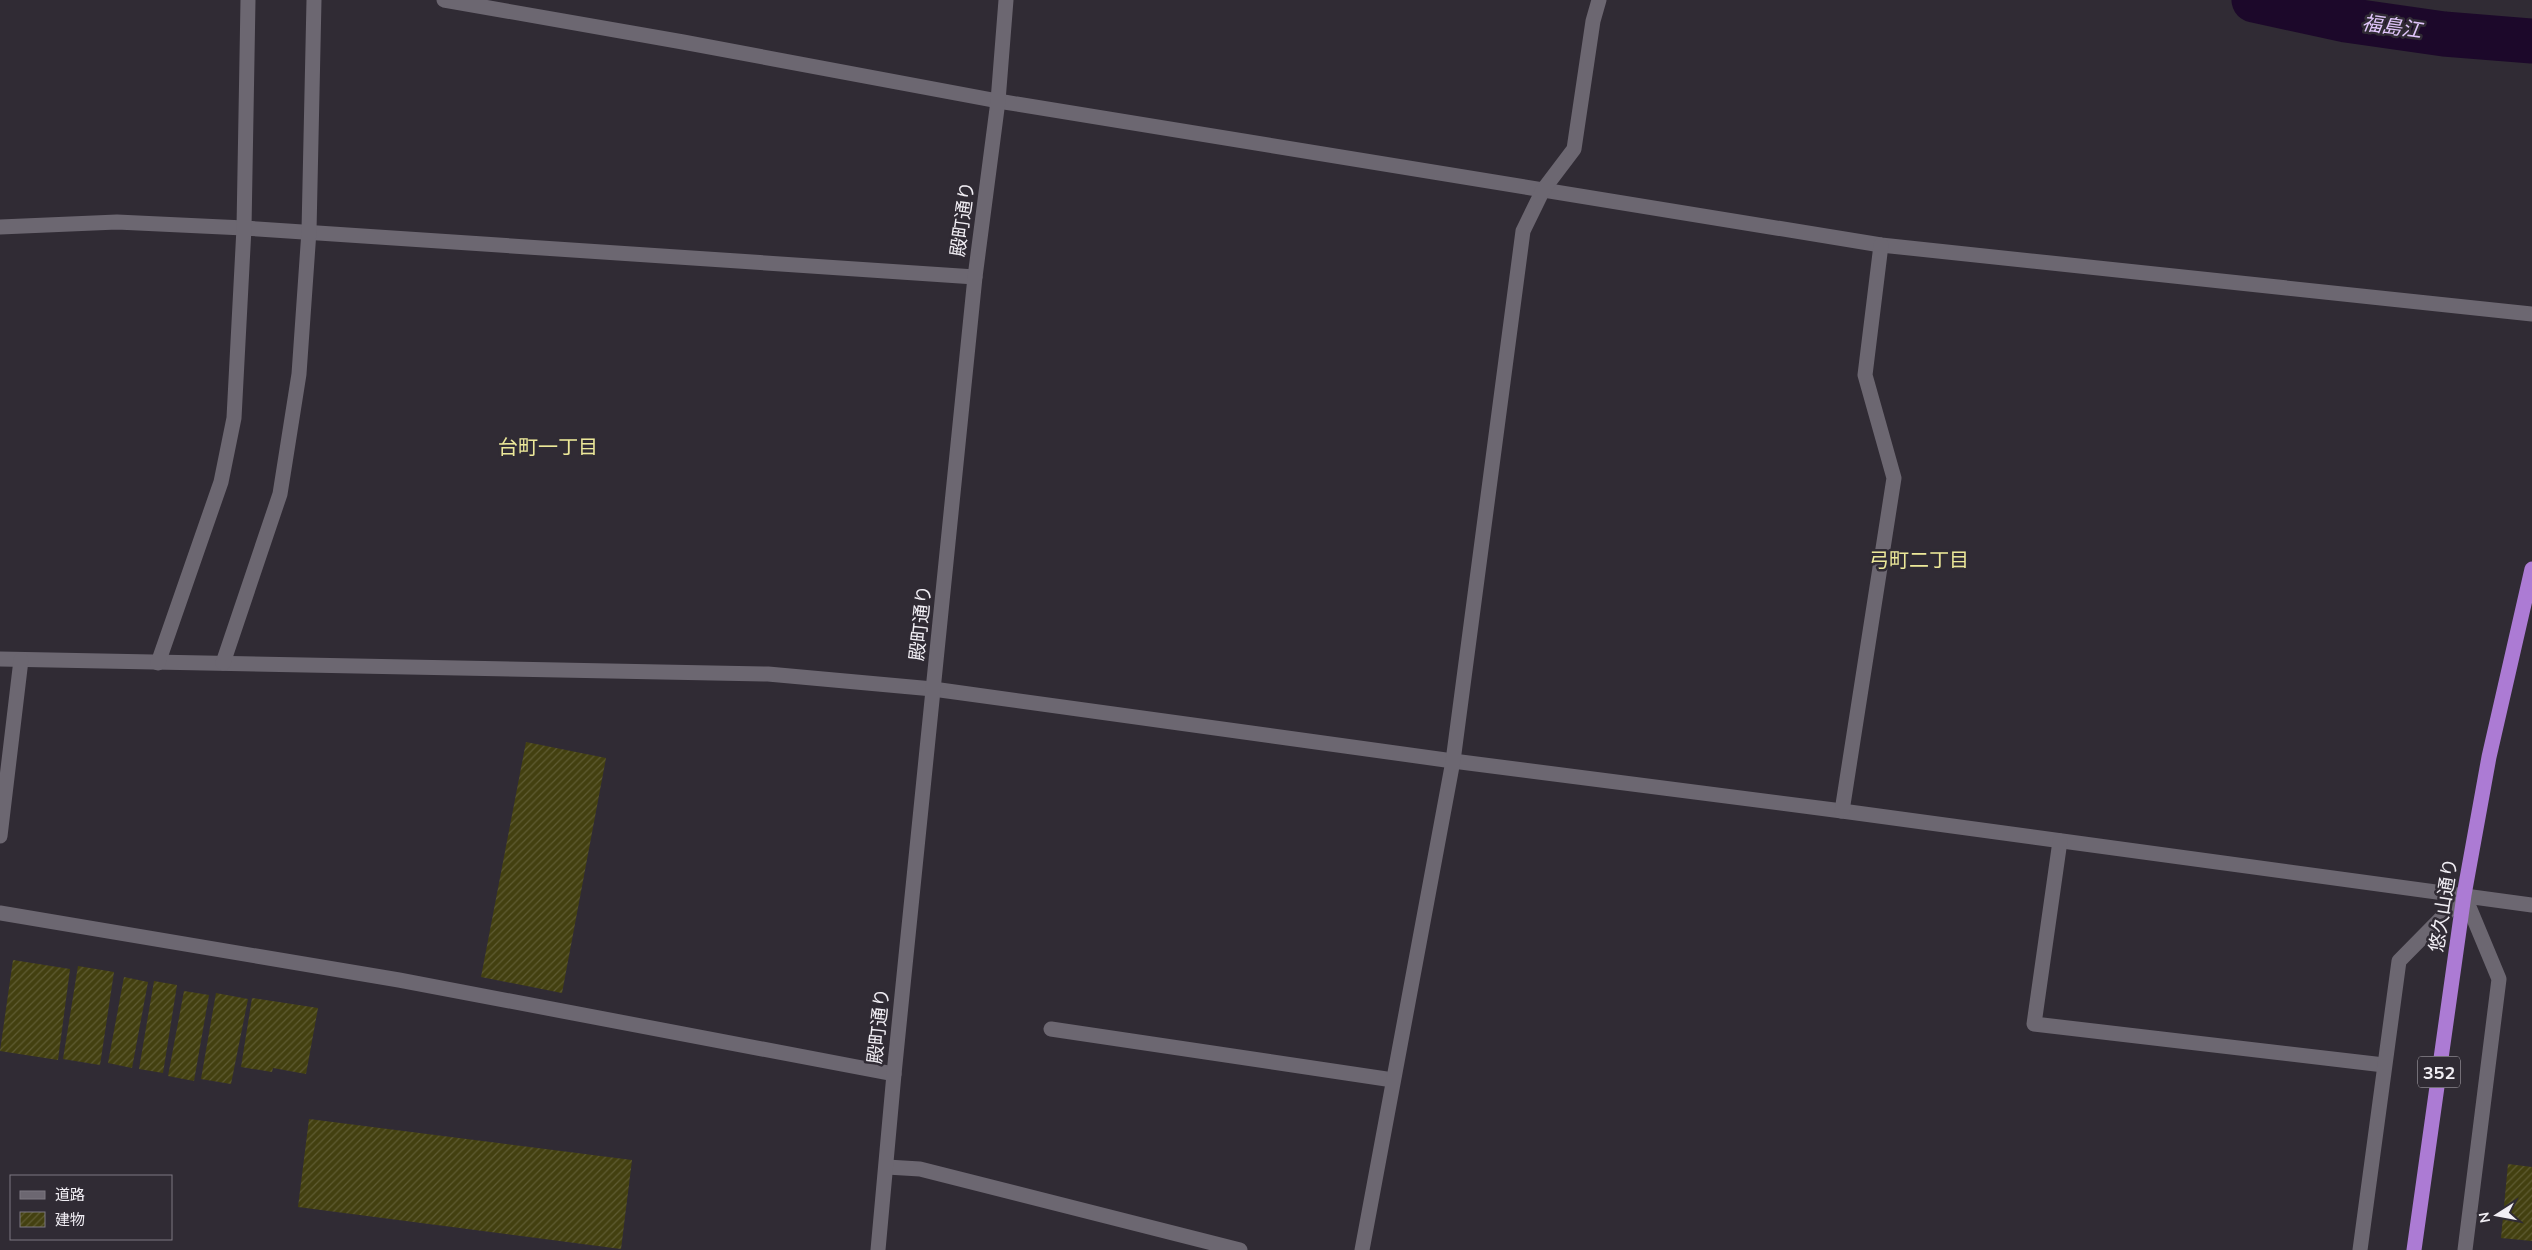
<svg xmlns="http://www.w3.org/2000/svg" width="2532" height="1250" font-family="Mulish,'Noto Sans JP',sans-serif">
	<defs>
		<pattern id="building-hatch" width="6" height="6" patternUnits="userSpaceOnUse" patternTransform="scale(1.25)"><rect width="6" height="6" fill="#434010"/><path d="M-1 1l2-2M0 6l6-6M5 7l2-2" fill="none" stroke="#5f5c33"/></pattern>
	</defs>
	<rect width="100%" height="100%" fill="#302b34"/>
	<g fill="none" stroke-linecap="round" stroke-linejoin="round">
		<!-- canal -->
		<path stroke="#1c082a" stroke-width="45" d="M2254 0 2346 20 2444 34 2532 41"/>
	</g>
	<!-- building -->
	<g fill="url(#building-hatch)">
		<path d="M526 742 606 758 562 993 481 977Z"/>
		<path d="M13 960 70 969 58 1060 0 1051Z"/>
		<path d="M78 966 114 972 100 1065 63 1059Z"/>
		<path d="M124 977 148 982 132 1068 108 1063Z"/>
		<path d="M154 981 177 985 163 1073 139 1069Z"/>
		<path d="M184 991 209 995 194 1081 168 1076Z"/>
		<path d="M216 993 248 999 231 1084 201 1079Z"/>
		<path d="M252 998 318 1008 306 1074 273 1068 272 1072 241 1067Z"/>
		<path d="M309 1119 632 1160 621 1249 298 1207Z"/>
		<path d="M2508 1164 2532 1167V1241L2501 1238Z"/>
	</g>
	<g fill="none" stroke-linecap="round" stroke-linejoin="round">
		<!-- minor -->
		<g stroke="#6c6771" stroke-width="15">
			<path d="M444 0 683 42 998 101 1881 245 2532 314"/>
			<path d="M0 227 117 222 244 228 975 277"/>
			<path d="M0 659 768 674 933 689 1453 761 1842 811 2532 905"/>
			<path d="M158 663 221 482 234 418 244 228 248 0"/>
			<path d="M223 663 280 494 299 374 309 231 314 0"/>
			<path d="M1842 811 1894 478 1865 375 1881 245"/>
			<path d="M0 836 21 660"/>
			<path d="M2060 841 2034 1024 2384 1065"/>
			<path d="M2464 895 2499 979 2465 1250"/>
			<path d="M0 913 399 980 894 1074"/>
			<path d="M1051 1029 1393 1080"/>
			<path d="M887 1167 920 1169 1240 1250"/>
			<path d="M878 1250 894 1074 975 277 998 101 1006 0"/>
			<path d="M1362 1250 1453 761 1523 231 1543 190 1574 149 1593 21 1599 0"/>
			<path d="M2360 1250 2399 961 2464 895"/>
		</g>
		<!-- trunk -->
		<path stroke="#ac7bd4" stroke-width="15" d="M2414 1250 2464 895 2489 757 2532 569"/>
	</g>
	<g text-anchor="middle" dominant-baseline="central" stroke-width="5" stroke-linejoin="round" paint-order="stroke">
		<!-- shield labels -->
		<rect fill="#302b34" stroke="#b7b4ba" stroke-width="1" x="2418" y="1056.5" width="42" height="31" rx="4"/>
		<g font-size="18" font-weight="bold" fill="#f1eef4">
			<text x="2439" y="1072">352</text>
		</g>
		<!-- street labels -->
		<g font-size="19" fill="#f1eef4" stroke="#302b34">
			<text transform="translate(962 219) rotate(-82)">殿町通り</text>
			<text transform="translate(920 623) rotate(-84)">殿町通り</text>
			<text transform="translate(2443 905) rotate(-81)">悠久山通り</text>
			<text transform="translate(878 1026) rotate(-84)">殿町通り</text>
		</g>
		<!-- water labels -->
		<g font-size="20" font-style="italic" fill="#e1c6fb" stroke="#302b34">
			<text transform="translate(2392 26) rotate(8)">福島江</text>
		</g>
		<!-- neighbourhood labels -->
		<g font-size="20" fill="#ece899" stroke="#302b34">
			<text x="548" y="446">台町一丁目</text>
			<text x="1919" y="559">弓町二丁目</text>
		</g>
	</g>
	<!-- legend -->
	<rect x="10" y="1175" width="162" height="65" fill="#302b34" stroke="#7d7981"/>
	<rect x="20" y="1191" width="25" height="8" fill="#6c6771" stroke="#7d7981"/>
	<text x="55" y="1200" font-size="15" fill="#f1eef4">道路</text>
	<rect x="20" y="1212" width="25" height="15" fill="url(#building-hatch)" stroke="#7d7981"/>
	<text x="55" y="1225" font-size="15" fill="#f1eef4">建物</text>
	<!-- north arrow -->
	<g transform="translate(2497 1215) rotate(259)" stroke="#302b34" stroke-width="4" paint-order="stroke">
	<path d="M0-4L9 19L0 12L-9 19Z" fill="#f1eef4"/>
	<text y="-8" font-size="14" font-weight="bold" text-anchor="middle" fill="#f1eef4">N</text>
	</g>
</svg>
